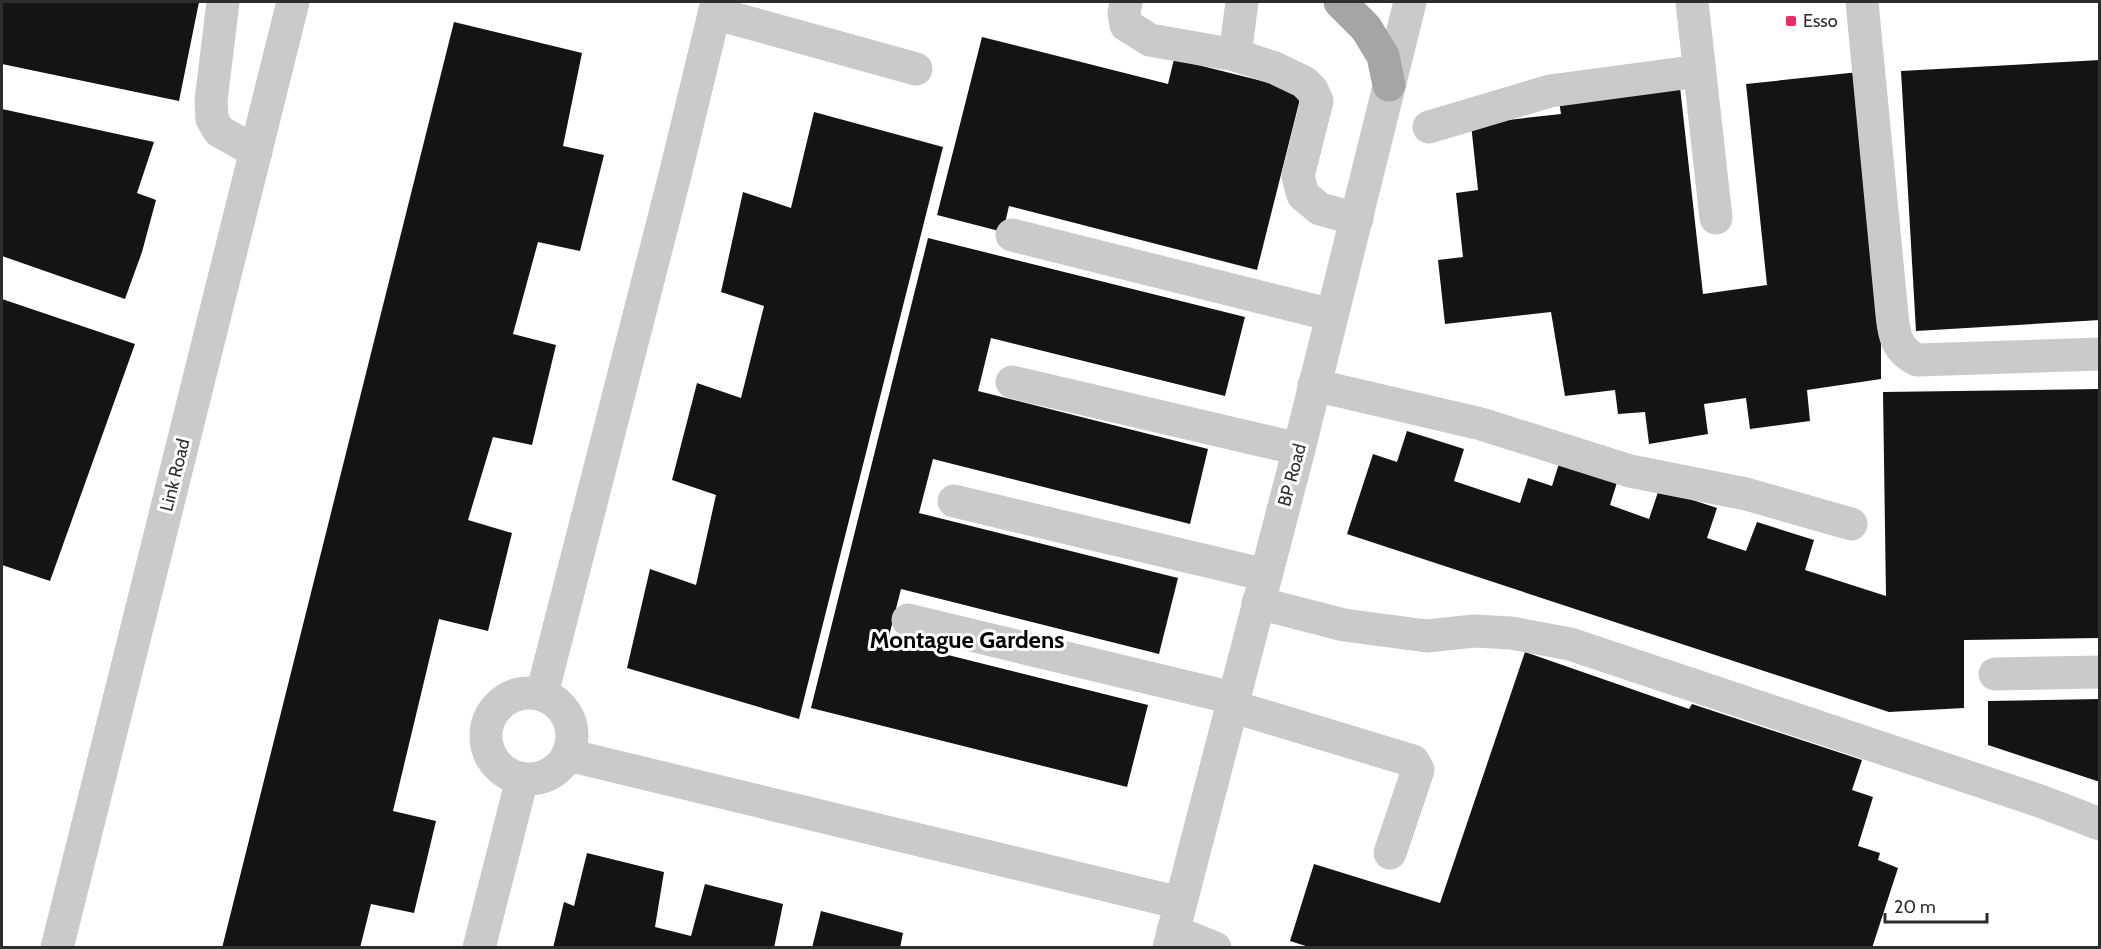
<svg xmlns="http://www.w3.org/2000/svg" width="2101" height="949" font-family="Cabin,sans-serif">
	<rect width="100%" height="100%" fill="#fff"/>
	<!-- building -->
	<g fill="#141414">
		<path d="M2 2H199L179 101 2 64Z"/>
		<path d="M454 22 582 53 563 146 604 155 580 251 538 242 513 334 556 345 532 445 493 437 468 520 512 533 488 631 439 619 393 811 436 821 414 913 371 904 360 948H222Z"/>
		<path d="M982 37 1168 84 1174 59 1302 91 1257 270 1009 206 1003 232 937 215Z"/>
		<path d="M2100 60V320L1916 331 1901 71Z"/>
		<path d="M1859 72 1881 270V379L1807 390 1810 421 1750 429 1746 398 1704 404 1708 434 1649 444 1645 412 1618 414 1615 390 1565 396 1551 312 1445 324 1438 260 1463 257 1456 193 1478 190 1471 124 1561 114 1559 101 1680 87 1703 294 1767 285 1746 84Z"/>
		<path d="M2 109 154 142 137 193 156 200 142 252 125 299 2 256Z"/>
		<path d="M814 112 943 147 799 719 627 668 650 569 696 585 716 495 672 480 697 383 741 398 764 306 721 292 743 192 791 208Z"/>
		<path d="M928 238 1245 317 1225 396 991 338 978 391 1208 449 1190 524 933 459 919 513 1178 578 1159 654 901 589 888 640 1148 705 1127 787 811 708Z"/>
		<path d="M2 299 135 344 50 581 2 565Z"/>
		<path d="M2100 389V638L1964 640V708L1889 712 1347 534 1373 454 1397 462 1407 431 1464 449 1454 481 1520 503 1528 478 1552 486 1561 457 1619 476 1610 505 1649 519 1659 489 1717 508 1707 538 1746 551 1757 522 1814 540 1805 570 1886 596 1883 392Z"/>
		<path d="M1525 652 1689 709 1692 704 1862 760 1852 790 1873 797 1858 846 1880 853 1878 860 1898 868 1872 948H1312L1290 941 1314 864 1440 903Z"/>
		<path d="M2100 699V782L1988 745V701Z"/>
		<path d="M587 853 664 872 655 927 691 936 705 884 783 904 774 948H553L564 902 574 906Z"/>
		<path d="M821 911 903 933 900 948H812Z"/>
	</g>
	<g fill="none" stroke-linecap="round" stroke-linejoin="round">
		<!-- minor -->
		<g stroke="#cacaca" stroke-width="33">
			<path d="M223 2 211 101 212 119 219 131 256 152"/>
			<path d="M1126 2 1124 13 1126 25 1150 40 1235 55 1275 68 1304 82 1312 90 1317 101 1298 176 1303 195 1320 209 1357 219"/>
			<path d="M1692 2 1716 218"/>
			<path d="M1862 2 1892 315C1894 336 1897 350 1917 360L2100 354"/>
			<path d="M714 13 916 69"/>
			<path d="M1235 55 1242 2"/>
			<path d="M1429 127 1550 91 1699 71"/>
			<path d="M1012 235 1332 315"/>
			<path d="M1012 382 1299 449"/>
			<path d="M1314 385 1481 424 1630 471 1746 494 1851 524"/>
			<path d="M954 501 1266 575"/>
			<path d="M1258 603 1344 625 1427 636 1474 631 1511 633 1570 644 2040 801 2100 824"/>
			<path d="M908 620 1233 698"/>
			<path d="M1995 674 2100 672"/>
			<circle cx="529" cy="736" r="43"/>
			<path d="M542 694 675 175 717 2"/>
			<path d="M1231 706 1413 761 1418 770 1390 853"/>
			<path d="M568 755 1180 903"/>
			<path d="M1173 931 1215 948"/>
			<path d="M57 948 293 2"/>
			<path d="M479 948 522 779"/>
			<path d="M1169 948 1299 449 1410 2"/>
		</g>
		<!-- major -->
		<path stroke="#a5a5a5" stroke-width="33" d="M1340 2 1366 28 1383 56 1389 85"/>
	</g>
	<!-- markers -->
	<rect fill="#e72d63" stroke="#fff" stroke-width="2" x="1785" y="15" width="12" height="12" rx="3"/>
	<g text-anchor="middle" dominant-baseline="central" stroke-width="6" stroke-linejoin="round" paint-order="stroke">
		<!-- poi labels -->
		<g font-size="18" fill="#2d2d2d" stroke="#fff" text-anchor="start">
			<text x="1803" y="21">Esso</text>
		</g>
		<!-- street labels -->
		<g font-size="18" fill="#2d2d2d" stroke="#fff">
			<text transform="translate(175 475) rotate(-76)">Link Road</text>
			<text transform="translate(1292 475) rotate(-75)">BP Road</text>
		</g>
		<!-- district labels -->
		<g font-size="24" font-weight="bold" fill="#000" stroke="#fff">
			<text x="967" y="639">Montague Gardens</text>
		</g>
	</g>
	<!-- border -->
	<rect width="2101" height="949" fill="none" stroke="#2d2d2d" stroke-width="6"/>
	<!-- scale -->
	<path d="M1885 913v9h102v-9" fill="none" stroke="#2d2d2d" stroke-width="3"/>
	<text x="1894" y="913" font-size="18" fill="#2d2d2d" stroke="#ffffff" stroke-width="4.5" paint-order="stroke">20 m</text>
</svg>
